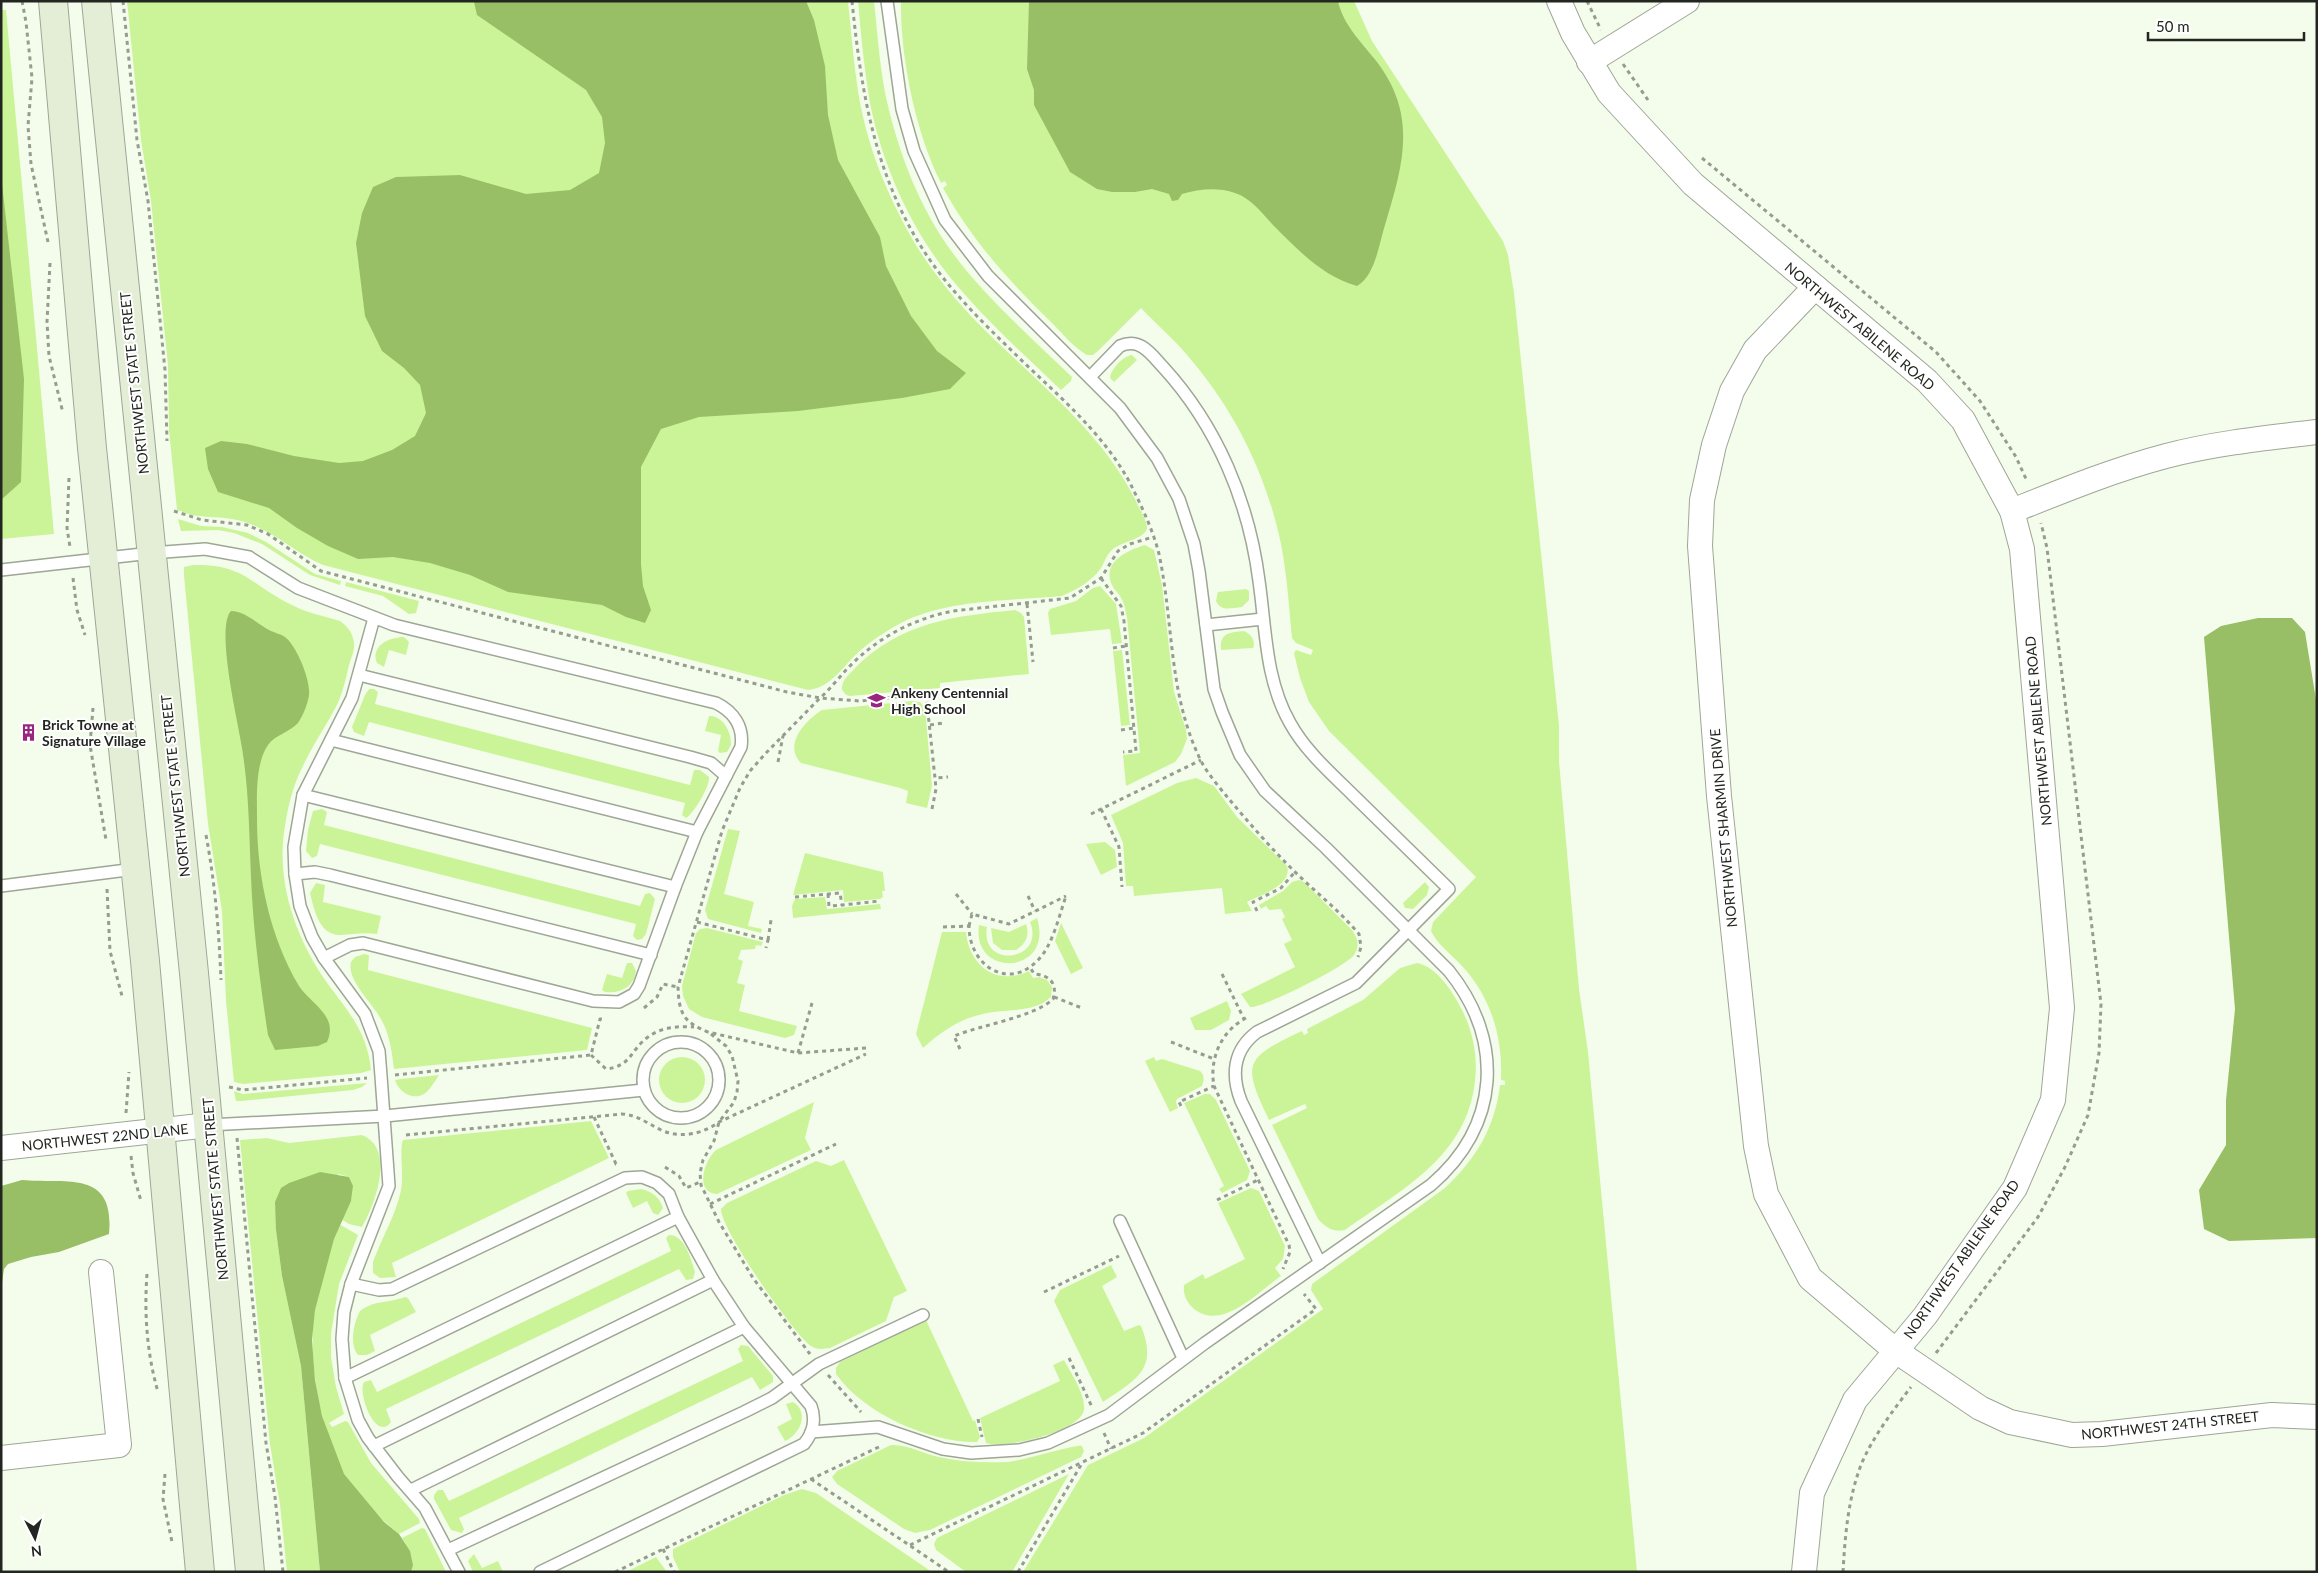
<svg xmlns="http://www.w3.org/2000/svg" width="2318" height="1573" font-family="Lato,sans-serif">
	<rect width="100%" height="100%" fill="#f4fdec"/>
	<!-- green -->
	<g fill="#cbf499">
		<path d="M127 1H848C851 29 853 57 857 84 865 143 888 199 919 250 934 273 951 295 970 315 1029 377 1102 428 1139 507 1142 513 1147 522 1147 528 1146 538 1122 542 1113 549 1107 554 1105 561 1101 568 1092 581 1076 590 1062 596 1011 601 954 599 907 620 891 628 875 638 862 649 845 663 832 688 808 690L323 565C298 554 278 535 253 525 235 517 218 518 199 516 192 516 184 512 177 510L169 430 168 365 151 201 141 140Z"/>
		<path d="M858 1H874C878 37 880 75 889 110 901 158 919 204 947 245 981 294 1029 335 1072 377L1071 381 1061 390C1030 360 996 330 967 297 918 244 884 174 870 103 864 69 861 35 858 1Z"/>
		<path d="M901 1H1354L1372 41 1503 241 1508 255 1514 293 1559 726V761L1579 989 1588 1052 1637 1572H1023L1088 1465 1144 1438 1323 1309 1311 1290 1312 1284 1445 1188C1476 1159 1495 1127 1500 1085H1505V1081L1501 1080C1503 1038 1491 997 1462 966 1452 955 1437 944 1431 931L1433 922 1476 877 1329 731 1309 702 1300 678 1294 653 1296 650 1311 655 1313 650 1296 643 1292 638C1289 607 1287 575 1281 544 1266 473 1234 409 1187 355 1173 338 1156 324 1141 308L1098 351 1093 355H1087C1074 348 1063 334 1053 324 1009 281 973 242 943 188L947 185 945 181 941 183C916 134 900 57 901 1Z"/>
		<path d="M1 10H6L54 534 1 539Z"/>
		<path d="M1132 355 1137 360 1114 382 1110 378C1111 369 1123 356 1132 355Z"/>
		<path d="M178 519 201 526 222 527 248 533 266 542 315 574 341 581 340 585 310 575 262 544 234 533 218 530 181 531Z"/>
		<path d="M1145 545 1154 550 1162 585 1174 692 1186 730 1187 739 1181 754 1175 762 1126 786 1123 755 1140 753 1127 617C1125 611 1125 604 1121 598 1119 593 1114 590 1112 585 1101 562 1128 550 1145 545Z"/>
		<path d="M193 565C246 564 250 585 292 605 307 613 324 616 340 621 348 627 353 633 354 643 355 650 351 658 349 665 346 678 343 692 337 705 326 726 312 746 302 768 293 786 288 806 285 826 276 878 293 930 321 974 343 1007 367 1027 371 1070L361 1073 243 1084 234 1082 226 1001 222 911 208 824 184 576V567Z"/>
		<path d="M346 582 419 601 416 613 409 614 383 596 345 586Z"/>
		<path d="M1100 586 1116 604 1122 643 1112 644 1110 629 1051 635 1048 613 1050 609 1076 601 1093 588Z"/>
		<path d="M1246 589 1249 591V600L1242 607C1231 608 1221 612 1216 601L1218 592Z"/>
		<path d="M1015 610 1021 613 1024 617 1029 674 940 683V688L850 696 846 695 842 690C841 680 849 675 855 668 901 622 954 616 1015 610Z"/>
		<path d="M1244 631C1251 634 1256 641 1253 648L1221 650C1219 633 1230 632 1244 631Z"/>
		<path d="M404 637 409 642 406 655 389 650 384 667 377 663C370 646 389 637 404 637Z"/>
		<path d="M1122 650 1130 725 1121 726 1113 651Z"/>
		<path d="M369 689H374L378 692 375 704 690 785 694 770H700L709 777C710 786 694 814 686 818L682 815 685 803 369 722 364 736 354 732 352 727 365 695Z"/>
		<path d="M912 701 920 702 925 708 932 786 927 808 906 803 908 791 900 788 801 763C783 744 805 721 822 710Z"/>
		<path d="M709 716C723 715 732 733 731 745L727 752 720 753 718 751 721 735 705 731Z"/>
		<path d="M1196 778 1214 786 1237 817 1287 866C1293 885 1261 895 1247 902L1252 911 1225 914 1222 888 1134 896 1133 886H1126L1123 843 1111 815 1177 783Z"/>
		<path d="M322 809 327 812 324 825 640 906 645 894 650 893 655 899 646 934 642 939 637 940 633 936 636 924 320 844 317 856 312 858 306 851 308 830 313 811Z"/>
		<path d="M728 829 740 831 724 894 754 902 748 926 762 929 761 933 708 919 705 910Z"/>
		<path d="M1105 842 1115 850 1117 867 1101 875 1086 844Z"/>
		<path d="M805 853 883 872 885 891H882L883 897 880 899 844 902 843 890 793 895Z"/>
		<path d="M1299 880 1304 882 1352 930C1358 938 1360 947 1354 955 1347 966 1261 1009 1250 1007L1241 994 1295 967 1284 944 1292 940 1282 919 1285 917 1281 909 1269 910 1266 906 1261 909 1259 905 1283 891 1292 882Z"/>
		<path d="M1425 882 1429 887 1427 895 1413 909 1405 908 1403 903Z"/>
		<path d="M316 883 325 885 323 902 381 916 377 934C364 932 354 934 341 935 319 936 314 909 310 893Z"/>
		<path d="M825 897 827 909 880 904 881 909 793 918 792 906 795 899Z"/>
		<path d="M1037 918C1055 975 971 979 979 925L987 927C980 970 1046 961 1030 922Z"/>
		<path d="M1061 923 1083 968 1071 974 1055 941Z"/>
		<path d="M1026 924C1030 935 1026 944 1016 950H1002L993 943 991 928 1009 932Z"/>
		<path d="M707 928 763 942 761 946 756 945 755 949 741 950 738 959 743 961 737 983 745 985 739 1011 797 1026 794 1035 785 1038 702 1017 689 1009 683 996 682 986 696 933 700 929Z"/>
		<path d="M942 932H966C969 965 996 987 1029 971L1033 978 1039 977 1047 980 1052 987 1051 997C1033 1014 1005 1008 983 1014 959 1019 941 1032 923 1048L916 1034Z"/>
		<path d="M364 954 369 955 368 970 592 1028 587 1050 394 1069C392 1053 390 1037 383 1023 375 1005 346 981 351 962L355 957Z"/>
		<path d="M627 963H632L636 971C634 987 620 994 605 992L602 990 607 974 622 978Z"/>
		<path d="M1417 963C1436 966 1453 992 1461 1008 1473 1030 1478 1057 1475 1081 1467 1157 1401 1190 1345 1230 1333 1233 1325 1227 1318 1219L1272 1125 1307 1108 1305 1104 1269 1120C1241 1062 1245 1058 1302 1031L1304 1035 1308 1033 1307 1029 1363 1000 1400 968Z"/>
		<path d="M1227 1001 1231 1011 1229 1020 1211 1030H1195L1190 1018Z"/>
		<path d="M1154 1057 1156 1061 1162 1059 1200 1071C1205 1075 1204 1081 1202 1086L1177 1099 1176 1102 1178 1108 1170 1112 1145 1061Z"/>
		<circle cx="682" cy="1080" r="23"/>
		<path d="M439 1075C435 1081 430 1090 424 1094 412 1101 398 1091 395 1080L401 1079Z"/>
		<path d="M367 1083 362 1087 353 1090 242 1101H236L234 1091 243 1094Z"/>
		<path d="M1205 1094H1210L1216 1100 1250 1171 1247 1180 1222 1193 1219 1189 1224 1186 1184 1103Z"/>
		<path d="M814 1102 805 1138 811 1150 717 1194C694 1193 704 1160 716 1150Z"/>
		<path d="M591 1121 609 1158 392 1263 396 1277 380 1278 373 1273V1262C382 1237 396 1215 401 1190 404 1175 399 1150 403 1140Z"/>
		<path d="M362 1135C396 1148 375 1205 362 1227L349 1224 341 1219C349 1205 357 1193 349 1177L339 1174 276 1230 282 1276 301 1366 320 1572H287L280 1505 270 1444 240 1140 267 1138 289 1143Z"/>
		<path d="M844 1160 907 1291 894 1297 886 1321 830 1348C823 1349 817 1350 811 1346 794 1335 720 1228 721 1209L727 1203 816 1161 831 1166Z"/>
		<path d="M1251 1188 1259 1191 1285 1246 1283 1259 1275 1268 1281 1276C1258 1292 1220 1334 1192 1307 1186 1301 1183 1294 1184 1285L1203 1274 1205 1279 1245 1259 1218 1203Z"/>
		<path d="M641 1189C652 1191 660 1198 663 1208L658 1215 653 1213 647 1201 633 1208 626 1193 628 1191Z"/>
		<path d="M339 1224 358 1235 339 1284 331 1334V1357L336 1387 344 1414 329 1423 332 1427 345 1421 348 1422 371 1463 419 1519 420 1523 399 1534C379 1518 359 1498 345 1476 320 1436 307 1355 315 1309 320 1280 329 1252 339 1224Z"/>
		<path d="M669 1235C685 1235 691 1259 695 1272L693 1279 686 1280 679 1269 386 1409 391 1422C376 1443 357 1393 364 1382L371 1380 377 1392 671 1251 666 1238Z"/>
		<path d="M1111 1265 1117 1277 1102 1286 1124 1331 1139 1325 1141 1326C1159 1370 1135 1380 1103 1402L1054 1301 1060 1290Z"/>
		<path d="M405 1297 408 1298 416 1312 370 1335 375 1351 367 1355H358C349 1344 354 1322 360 1311 374 1300 389 1303 405 1297Z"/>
		<path d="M926 1320 973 1421 975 1420 980 1437 977 1442C930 1443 863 1413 836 1374V1368L840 1362Z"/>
		<path d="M741 1345 748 1346 773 1376V1382L760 1390 752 1377 459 1518 464 1529 462 1533 451 1530 434 1499V1495L438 1490H443L449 1501 743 1361 738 1349Z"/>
		<path d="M1064 1360C1071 1373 1086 1395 1084 1410 1080 1432 1005 1449 986 1443L980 1418 1060 1381 1053 1365Z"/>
		<path d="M793 1402C810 1412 800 1435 785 1441L777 1427 792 1419 786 1404Z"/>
		<path d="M891 1445C907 1444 924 1454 939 1457 962 1462 984 1463 1008 1462 1022 1461 1076 1444 1082 1446L1084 1451 1081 1457 930 1530 915 1533 904 1529 837 1484 832 1477 837 1471Z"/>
		<path d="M1069 1474 1012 1572H966L936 1550 934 1544 937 1538Z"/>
		<path d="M802 1489 816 1493 932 1572H680L673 1557V1549L784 1495Z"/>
		<path d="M422 1528 425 1529 446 1572H411C414 1559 409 1549 402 1538Z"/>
		<path d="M474 1554 482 1568 498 1561 503 1572H473L468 1561Z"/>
		<path d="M656 1557 667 1572H626Z"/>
	</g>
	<!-- water -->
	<g fill="#98bf65">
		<path d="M477 1H806L814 20 825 66 828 115 838 160 880 237 886 266 911 316 937 351 966 373 950 389 902 398 798 411 699 417 661 429 641 467V564L643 586 651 610 645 623 626 617 602 605 508 592 470 575 430 563 393 557 358 559 328 546 297 528 269 508 218 492 208 469 205 448 221 441 247 444 294 456 339 463 363 461 392 450 415 436 426 413 420 385 404 368 382 351 365 316 356 243 362 213 373 187 396 177 460 175 526 194 570 190 599 173 605 143 602 117 586 90 477 15 474 2Z"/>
		<path d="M1029 1H1338C1343 25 1363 44 1377 62 1418 116 1403 165 1385 225 1379 244 1375 276 1357 286 1324 277 1300 252 1276 228 1263 215 1253 199 1235 193 1217 187 1200 189 1182 194L1178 200 1172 201 1169 194 1152 189 1135 192H1112L1097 189 1070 172 1034 105V90L1027 69Z"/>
		<path d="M1 175 24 379 21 482 1 500Z"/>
		<path d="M231 611C246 611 258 625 271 631 275 633 281 634 285 637 296 645 311 680 309 695 308 703 303 716 298 723 290 732 275 735 268 745 255 764 257 797 257 819 257 876 270 937 299 986 311 1004 339 1016 327 1042L318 1046 275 1050 268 1035C260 983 253 929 251 877 249 830 249 783 240 737 236 713 216 627 231 611Z"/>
		<path d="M2258 618H2292L2305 632 2317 706V1238L2229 1241 2204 1229 2199 1190 2226 1145V1100L2235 1009 2204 637 2221 626Z"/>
		<path d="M320 1172 349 1177 353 1186 351 1201 334 1239 315 1310 312 1340 315 1380 322 1416 344 1474 384 1522 399 1534 410 1551 413 1565 411 1572H320L301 1366 282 1276 276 1230 275 1202 281 1188 289 1183Z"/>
		<path d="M22 1180C67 1184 115 1169 109 1234L59 1252 31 1257 8 1264 4 1269 1 1289V1186Z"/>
	</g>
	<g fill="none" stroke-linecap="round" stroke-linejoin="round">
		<defs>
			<g id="service">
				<path d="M1090 377 1120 346C1140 337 1151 354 1163 367 1217 426 1249 502 1259 581 1266 629 1265 679 1290 723 1306 752 1331 773 1354 796 1386 827 1417 858 1449 889L1356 983 1257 1032C1233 1050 1231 1075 1241 1101L1320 1263"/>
				<path d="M1 570 151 553 205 549 249 557 298 588 394 625 716 703C734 712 744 727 741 747L697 832 675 887 639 986 634 994 619 1002 593 1001 363 943 350 945 324 958"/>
				<path d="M374 618 352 698 303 795 294 847 295 874 300 906 312 937 324 958 365 1014 379 1051 381 1076 389 1186 351 1284 344 1312 342 1339 345 1378 358 1420 368 1438 398 1477 425 1508 459 1572"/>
				<path d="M1206 625 1263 619"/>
				<path d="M359 675 690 757 711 763 726 776"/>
				<path d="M331 740 697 832"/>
				<path d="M303 795 675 887"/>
				<path d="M295 874 315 872 330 875 651 955"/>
				<path d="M1 886 135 869"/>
				<circle cx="681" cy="1080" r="38"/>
				<path d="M209 1125 385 1116 644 1090"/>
				<path d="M1120 1221 1183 1358"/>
				<path d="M351 1284 379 1290 392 1289 625 1178 642 1177 657 1183 669 1194 678 1217 713 1280 744 1327 811 1406C816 1419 813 1433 804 1444L540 1572"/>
				<path d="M345 1378 678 1217"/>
				<path d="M811 1432 878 1427 943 1449 971 1453 1019 1450 1048 1443 1109 1415 1205 1343 1431 1185C1500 1126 1505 1041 1449 971L1326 848 1265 791 1240 755 1222 712 1214 689 1199 571 1194 544 1179 499 1157 458 1120 408 988 276 945 220 914 151 902 109 887 1"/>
				<path d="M374 1446 713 1280"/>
				<path d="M411 1490 744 1327"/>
				<path d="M448 1550 744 1412 772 1398 819 1364 923 1315"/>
			</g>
			<g id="minor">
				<path d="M1559 1 1573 33 1609 93 1693 184 1927 381 1963 420 2012 511 2022 549 2062 1008 2053 1100 2015 1188 1925 1316 1855 1400 1812 1493 1804 1572"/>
				<path d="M1589 62 1687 1"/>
				<path d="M1815 287 1755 350 1732 391 1714 445 1702 500 1700 546 1719 796 1756 1146 1766 1194 1810 1278 1896 1351 1980 1408 2010 1422 2072 1435 2102 1434 2272 1415 2317 1417"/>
				<path d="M2012 511C2062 491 2113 470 2166 456 2216 443 2266 438 2317 432"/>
				<path d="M1 1148 209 1125"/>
				<path d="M1 1458 119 1445 101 1272"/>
			</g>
			<g id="secondary">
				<path d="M53 1 92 448 145 961 200 1572"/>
				<path d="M96 1 194 973 250 1572"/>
			</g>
		</defs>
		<!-- service casing -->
		<use href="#service" stroke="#9ea696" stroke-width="14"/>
		<!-- minor casing -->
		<use href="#minor" stroke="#9ea696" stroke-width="26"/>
		<!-- secondary casing -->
		<use href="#secondary" stroke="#9ea696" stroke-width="30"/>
		<!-- path -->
		<g stroke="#959c90" stroke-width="3" stroke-dasharray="4 4" stroke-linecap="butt">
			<path d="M22 1 26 22 32 78 28 126 31 164 48 242"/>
			<path d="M123 1 137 140 148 201 165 370 167 441"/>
			<path d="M852 1C861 90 874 172 922 248 945 285 978 318 1009 348 1051 390 1101 429 1130 483 1141 505 1153 530 1159 554 1174 625 1168 692 1200 759 1207 773 1219 787 1229 799 1249 823 1270 847 1292 869 1314 891 1339 910 1359 934L1361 947 1358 957"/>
			<path d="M1587 1 1601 30"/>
			<path d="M1623 64 1648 100"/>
			<path d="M1702 158 1936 352 1980 401 2016 457 2027 481"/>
			<path d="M50 263 47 322 49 356 63 413"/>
			<path d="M69 478 67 528 70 547"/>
			<path d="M174 511 202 520 247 525 268 534 321 571 787 692 820 698C830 689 838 679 846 670 875 639 912 619 953 611L1070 598 1101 578 1118 551 1130 544 1153 537"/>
			<path d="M73 578 77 610 85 635"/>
			<path d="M1101 578 1121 606 1124 621 1136 751 1123 752"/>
			<path d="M1027 604 1033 662"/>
			<path d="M1113 648 1126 646"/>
			<path d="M926 694 935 778 948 777"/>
			<path d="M93 708 90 745 106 840"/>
			<path d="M930 725 943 723"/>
			<path d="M1121 730 1134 728"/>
			<path d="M778 762 783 736"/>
			<path d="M932 809 936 789 935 778"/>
			<path d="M1101 809 1119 847 1122 887"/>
			<path d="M1091 814 1201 760"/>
			<path d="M206 835C215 883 219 931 221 980"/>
			<path d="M107 889 110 951 122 996"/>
			<path d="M828 894 829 906 842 905"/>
			<path d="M956 894 972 914"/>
			<path d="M1028 896 1035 911"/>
			<path d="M795 897 840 893 842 905 880 901"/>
			<path d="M1257 911 1253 902 1281 888 1295 872"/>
			<path d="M697 922 768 940 766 948"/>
			<path d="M969 926 972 914 1009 924 1066 896"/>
			<path d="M943 927 969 926C969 966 1009 992 1039 959 1053 944 1059 916 1066 896"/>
			<path d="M768 940 771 920"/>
			<path d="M1222 974 1244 1019"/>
			<path d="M1054 997 1082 1008"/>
			<path d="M644 1008 657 997 663 984 678 987"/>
			<path d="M1246 1018C1221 1031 1209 1059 1214 1086L1289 1245 1290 1252 1283 1269"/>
			<path d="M711 1034 726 1046 732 1056 738 1081 737 1092 734 1102 719 1122 714 1141 703 1160 700 1173 701 1185 719 1222 753 1278 810 1354"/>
			<path d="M1171 1042 1214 1059"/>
			<path d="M866 1048 798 1053 708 1032C683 1022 679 1013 678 987L722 831 740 788 750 771 766 753 820 698 860 701 940 692"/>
			<path d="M960 1049 954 1036C981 1025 1034 1017 1053 999 1058 983 1049 975 1034 974L1030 967"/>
			<path d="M798 1053 812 1003"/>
			<path d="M591 1055 606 1069C632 1066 630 1050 648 1037 661 1027 678 1026 694 1027"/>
			<path d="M395 1075 591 1055 600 1019H603"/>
			<path d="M229 1087 243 1090 367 1078"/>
			<path d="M1181 1106 1179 1102 1214 1086"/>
			<path d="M126 1113 129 1072"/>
			<path d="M594 1117 616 1164H617"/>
			<path d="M406 1135 622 1114C637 1115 647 1123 661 1130 680 1139 703 1134 719 1122L866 1054"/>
			<path d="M237 1138 266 1443 275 1497 283 1572"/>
			<path d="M131 1156 133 1173 141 1201"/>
			<path d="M665 1167 679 1176 686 1188 700 1182"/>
			<path d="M1217 1200 1258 1180"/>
			<path d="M710 1204 836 1144"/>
			<path d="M147 1274C144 1314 147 1354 158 1392"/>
			<path d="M1044 1292 1119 1256"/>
			<path d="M1936 1353 2038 1217 2065 1167 2088 1115 2099 1053 2101 1004 2047 548 2041 523"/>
			<path d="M1069 1358 1092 1407"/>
			<path d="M828 1375 861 1412"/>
			<path d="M978 1419 982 1437"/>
			<path d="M1104 1433 1111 1449"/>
			<path d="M165 1474 163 1499 172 1542"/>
			<path d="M811 1479 949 1572"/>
			<path d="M910 1545 1143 1433 1316 1309 1304 1294"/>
			<path d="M663 1549 674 1572"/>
			<path d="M615 1572 881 1446"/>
			<path d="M1018 1572 1081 1465"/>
			<path d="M1843 1572C1845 1536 1848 1499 1861 1465 1872 1438 1894 1409 1911 1387"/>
		</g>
		<!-- service -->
		<use href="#service" stroke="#fff" stroke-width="11"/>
		<!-- minor -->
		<use href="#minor" stroke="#fff" stroke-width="24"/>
		<!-- secondary -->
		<use href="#secondary" stroke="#e4eed6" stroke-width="28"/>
	</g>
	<!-- icons -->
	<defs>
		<symbol id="school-bare" viewBox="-9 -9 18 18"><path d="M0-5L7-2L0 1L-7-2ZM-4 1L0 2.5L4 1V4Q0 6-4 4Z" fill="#9a2581" stroke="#fff" stroke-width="2.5" paint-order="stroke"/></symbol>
		<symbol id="building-bare" viewBox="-9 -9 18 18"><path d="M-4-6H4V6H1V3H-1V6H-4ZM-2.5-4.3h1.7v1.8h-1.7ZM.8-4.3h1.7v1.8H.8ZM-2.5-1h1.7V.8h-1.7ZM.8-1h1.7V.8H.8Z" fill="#9a2581" stroke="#fff" stroke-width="2.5" paint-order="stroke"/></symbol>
	</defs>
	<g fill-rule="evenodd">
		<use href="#school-bare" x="864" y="688" width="25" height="25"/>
		<use href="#building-bare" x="16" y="720" width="25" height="25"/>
	</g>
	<g text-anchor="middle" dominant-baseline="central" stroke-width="4" stroke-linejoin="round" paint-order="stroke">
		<!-- street labels -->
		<g font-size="14" fill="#232620" stroke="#fff">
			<text transform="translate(1860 326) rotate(40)">NORTHWEST ABILENE ROAD</text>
			<text transform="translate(134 383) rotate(-96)">NORTHWEST STATE STREET</text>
			<text transform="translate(2038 731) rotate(-95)">NORTHWEST ABILENE ROAD</text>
			<text transform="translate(175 786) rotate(-96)">NORTHWEST STATE STREET</text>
			<text transform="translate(1723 828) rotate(-95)">NORTHWEST SHARMIN DRIVE</text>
			<text transform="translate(105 1137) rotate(-6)">NORTHWEST 22ND LANE</text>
			<text transform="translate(215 1189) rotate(-95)">NORTHWEST STATE STREET</text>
			<text transform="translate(1961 1259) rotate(-55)">NORTHWEST ABILENE ROAD</text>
			<text transform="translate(2170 1425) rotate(-6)">NORTHWEST 24TH STREET</text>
		</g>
		<!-- poi labels -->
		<g font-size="14" font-weight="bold" fill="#232620" stroke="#fff" text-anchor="start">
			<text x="891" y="692">Ankeny Centennial<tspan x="891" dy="16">High School</tspan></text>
			<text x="42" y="724">Brick Towne at<tspan x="42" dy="16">Signature Village</tspan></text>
		</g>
	</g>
	<!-- border -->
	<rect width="2318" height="1573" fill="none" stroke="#232620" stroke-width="5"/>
	<!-- north arrow -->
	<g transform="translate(35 1538) rotate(174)" stroke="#ffffff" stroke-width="4" paint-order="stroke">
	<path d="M0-4L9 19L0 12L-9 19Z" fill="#232620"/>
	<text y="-8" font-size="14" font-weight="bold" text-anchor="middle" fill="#232620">N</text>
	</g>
	<!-- scale -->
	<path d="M2148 32v8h156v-8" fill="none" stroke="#232620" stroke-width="2.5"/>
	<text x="2156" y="32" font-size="15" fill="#232620" stroke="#ffffff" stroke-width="4" paint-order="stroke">50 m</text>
</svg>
